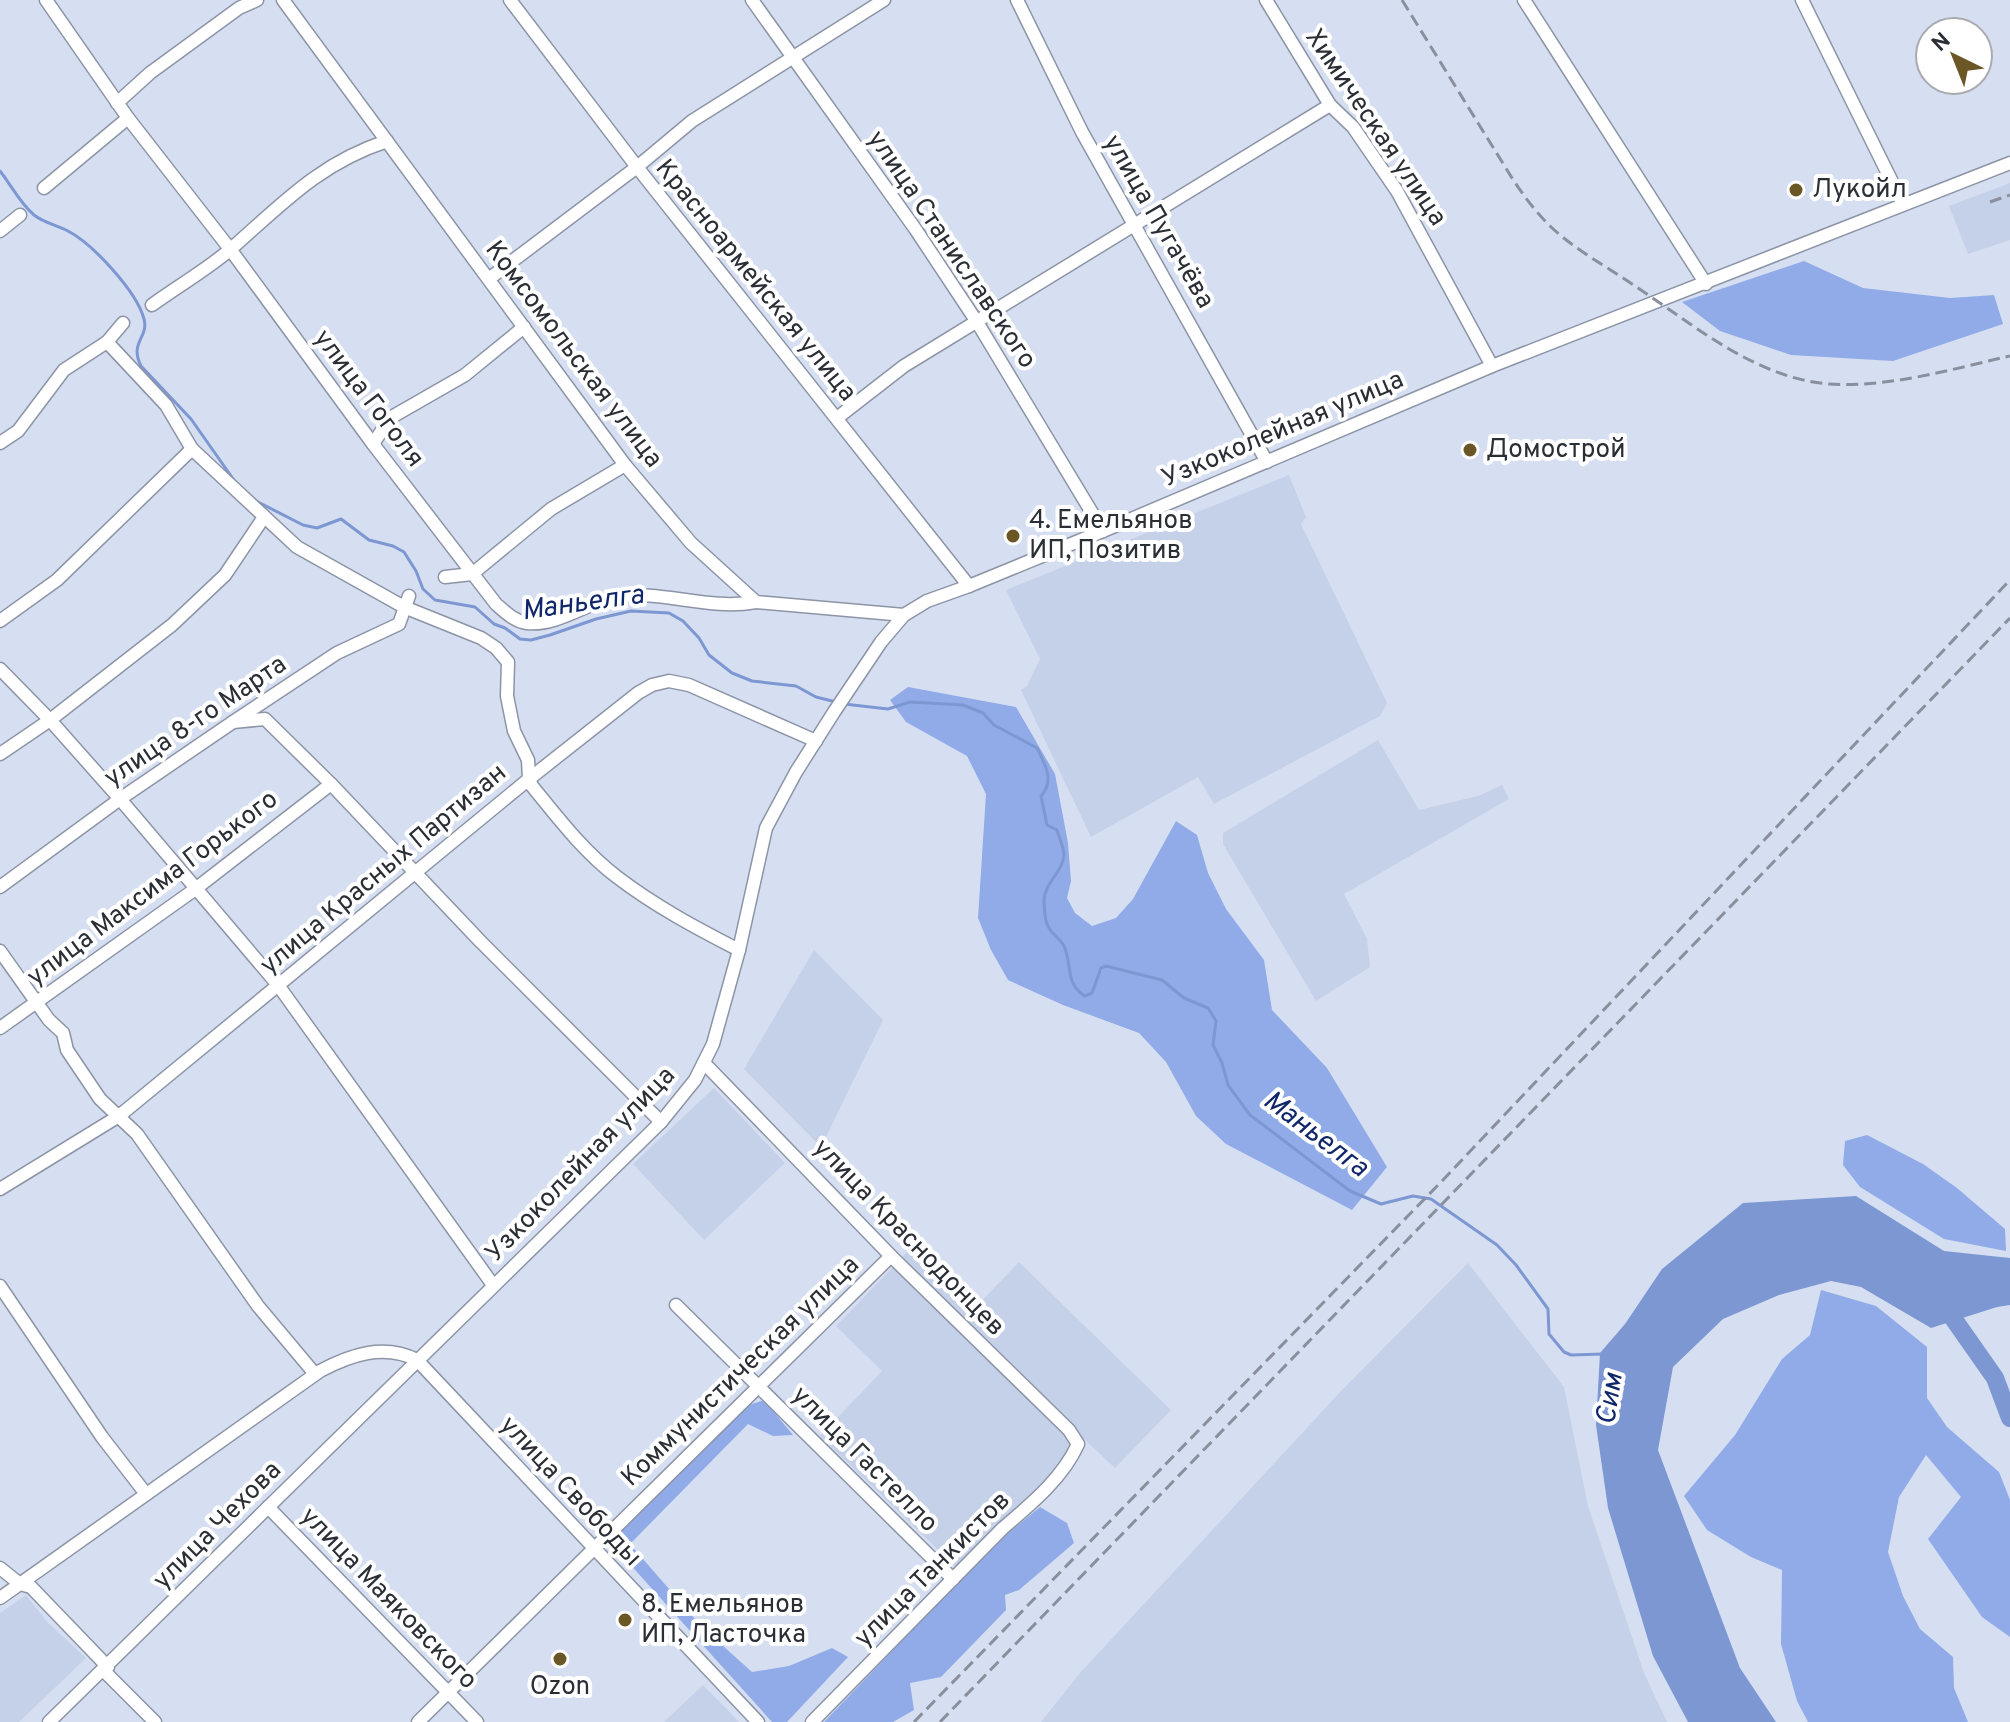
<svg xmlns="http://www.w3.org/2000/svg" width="2010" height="1722" font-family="Overpass,sans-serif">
	<rect width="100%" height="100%" fill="#d6dff2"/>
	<!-- built -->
	<g fill="#c5d0e9">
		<path d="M2010 183V240L1968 254 1949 206Z"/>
		<path d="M1289 475 1306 517 1301 524 1387 703 1380 716 1214 804 1198 777 1091 837 1021 690 1027 686 1040 659 1006 590Z"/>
		<path d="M1378 740 1419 810 1478 796 1502 785 1509 799 1344 894 1367 939 1370 967 1316 1001 1223 844V833Z"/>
		<path d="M814 950 883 1020 821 1147 744 1069Z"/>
		<path d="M714 1088 785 1163 704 1240 633 1164Z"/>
		<path d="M912 1247 975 1308 1019 1262 1171 1410 1115 1468 1084 1439 958 1569 820 1436 882 1371 836 1326Z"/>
		<path d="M1468 1263 1564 1387 1588 1506 1644 1673 1667 1722H1041L1080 1673 1342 1390Z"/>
		<path d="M26 1595 48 1623 86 1658 19 1722H0V1613Z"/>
		<path d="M703 1685 739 1722H664Z"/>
	</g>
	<!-- forest -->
	<g fill="#90abe7">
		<path d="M1804 261 1863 288 1950 298 1994 295 2003 324 1893 361 1791 355 1720 331 1682 302Z"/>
		<path d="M908 687 1016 707 1055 774 1068 843 1071 881 1067 898 1075 913 1092 926 1116 918 1133 899 1176 821 1197 835 1208 873 1226 909 1264 960 1272 1010 1327 1068 1387 1167 1352 1210 1226 1144 1196 1116 1166 1062 1139 1033 1063 1005 1008 980 991 950 978 918 986 794 967 756 906 722 890 700Z"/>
		<path d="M1867 1135 1923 1164 1957 1188 2005 1229 2006 1251 1944 1239 1860 1187 1843 1165 1845 1141Z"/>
		<path d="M1821 1290 1876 1306 1927 1347V1398L1947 1427 1999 1472 2010 1500V1637L1982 1617 1928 1539 1961 1497 1926 1455 1899 1497 1888 1552 1903 1596 1920 1629 1953 1657 1954 1688 1968 1722H1808L1797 1701 1781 1644 1782 1570 1751 1557 1707 1530 1684 1496 1735 1435 1782 1359 1810 1335Z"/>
		<path d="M764 1400 793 1435 773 1436 748 1424 630 1544 702 1627 752 1672 789 1666 832 1648 848 1657 787 1722H772L609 1541 746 1406Z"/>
		<path d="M1040 1507 1067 1523 1074 1543 1019 1590 1005 1595 1006 1610 941 1677 910 1683 914 1710 893 1722H824L995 1544Z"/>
	</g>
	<!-- water -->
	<path fill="#7d97d2" d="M1856 1196 1944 1251 2010 1258V1305L1997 1307 1931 1328 1861 1287 1831 1281 1779 1295 1723 1319 1673 1367 1658 1450 1740 1668 1776 1722H1688L1653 1656 1608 1508 1596 1425 1600 1353 1625 1324 1662 1269 1743 1203Z"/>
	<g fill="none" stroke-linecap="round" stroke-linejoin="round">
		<!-- stream -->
		<g stroke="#7d97d2" stroke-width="3">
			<path d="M0 171C11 185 20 203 34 215 44 223 57 225 68 231 93 244 137 292 144 319 149 338 129 342 141 366L191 419 236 483"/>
			<path d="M256 501 303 525 317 528 341 519 369 540 393 546 404 552 416 571 423 589 435 600 475 607 494 624 505 628 520 639 531 640 550 635 596 619 631 611 669 613 683 621 699 638 709 655 732 673 752 681 796 686 816 697 836 702"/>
			<path d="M844 704 888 709 910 702 963 705 983 713 994 725 1037 748C1045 764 1055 781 1041 796L1047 825 1057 830C1059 838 1064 847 1064 855 1063 872 1044 883 1044 901 1044 907 1045 921 1048 926 1051 934 1060 938 1064 946 1072 963 1065 985 1085 996L1092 993 1101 968 1106 966 1162 980 1184 998 1208 1008 1216 1021 1213 1045 1222 1063 1228 1085 1250 1115 1350 1191 1381 1204 1413 1196 1431 1199 1497 1245 1516 1265 1548 1309 1549 1334 1564 1352 1571 1355 1603 1354"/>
		</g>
		<!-- river -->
		<path stroke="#7d97d2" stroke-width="18" d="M1941 1301 1995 1378 2010 1418"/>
		<defs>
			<g id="minor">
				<path d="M46 0 128 118 230 249 373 444 496 604C505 612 514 621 527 623 558 626 586 603 615 597 662 589 707 611 756 602"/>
				<path d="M283 0 625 465 691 543 756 602 904 615"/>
				<path d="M510 0 637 167 969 586"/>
				<path d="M752 0 916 230 977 322 1103 531"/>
				<path d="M1017 0 1082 132 1267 462"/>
				<path d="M1266 0 1330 105 1353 127 1397 191 1492 366"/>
				<path d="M1524 0 1706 284"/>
				<path d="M1802 0 1903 204"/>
				<path d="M117 103 150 73 239 8 257 0"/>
				<path d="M44 188 128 118"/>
				<path d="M0 231 20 215"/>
				<path d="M490 278 637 167 692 121 884 0"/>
				<path d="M152 305C178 286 208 269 232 248 283 203 320 163 387 141"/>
				<path d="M107 342 166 405 192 449 297 547 404 607 481 638 496 648 508 662 507 696 514 731 528 760 529 779 532 786C558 818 584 852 617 877 655 906 696 928 739 950"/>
				<path d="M837 418 904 366 1330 105"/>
				<path d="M0 443 18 431 64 370 107 342 123 323"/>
				<path d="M373 444 390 418 465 375 524 327"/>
				<path d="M445 577 472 574 551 509 625 465"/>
				<path d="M0 621 57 580 192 449"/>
				<path d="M0 669 50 720 120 799 278 985 493 1285"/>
				<path d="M233 722 265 719 331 784 480 941 661 1122"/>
				<path d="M0 754 50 720 172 625 225 575 264 517"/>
				<path d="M0 887 120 799 233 722 337 653 399 624 409 596"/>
				<path d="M0 951 49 1020 63 1033 67 1050 100 1099 137 1134 258 1306 315 1374"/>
				<path d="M0 1028 194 890 331 784"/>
				<path d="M705 1064 891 1256 1069 1430 1078 1444C1063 1478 1030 1505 1003 1528L812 1722"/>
				<path d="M0 1189 119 1116 529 779 638 693 652 685 669 681 689 685 816 741"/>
				<path d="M0 1286 102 1437 146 1494"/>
				<path d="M676 1305 953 1579"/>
				<path d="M268 1507 477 1722"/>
				<path d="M0 1568 20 1584 31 1587 108 1667"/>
				<path d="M0 1598 320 1371C350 1355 384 1343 417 1360L758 1722"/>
				<path d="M104 1671 155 1722"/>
				<path d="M49 1722 661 1122 695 1080 713 1044 739 950 766 828 796 772 834 712 881 642 904 615 927 601 969 586 1103 531 1492 366 2010 163"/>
				<path d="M418 1722 891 1256"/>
			</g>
		</defs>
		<!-- minor casing -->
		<use href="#minor" stroke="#8c94a6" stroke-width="15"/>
		<!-- minor -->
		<use href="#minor" stroke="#fff" stroke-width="12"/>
		<!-- rail -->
		<g stroke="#898f9d" stroke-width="3" stroke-dasharray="12 6" stroke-linecap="butt">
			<path d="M1402 0 1512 178C1523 195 1535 211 1550 226 1575 250 1606 266 1635 286 1694 325 1755 378 1829 384 1889 388 1952 369 2010 356"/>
			<path d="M1990 202 2010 195"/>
			<path d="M914 1722 1442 1181 2010 580"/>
			<path d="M940 1722 2010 618"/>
		</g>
	</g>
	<!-- markers -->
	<g fill="#6b5625" stroke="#fff" stroke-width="3">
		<circle cx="1796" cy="190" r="8"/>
		<circle cx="1470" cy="450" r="8"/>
		<circle cx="1013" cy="536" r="8"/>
		<circle cx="625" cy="1620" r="8"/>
		<circle cx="560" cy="1659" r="8"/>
	</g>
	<g text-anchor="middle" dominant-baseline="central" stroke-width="8" stroke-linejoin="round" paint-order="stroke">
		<!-- street labels -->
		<g font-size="26" fill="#2a2e35" stroke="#fff">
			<text transform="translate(1375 128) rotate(56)">Химическая улица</text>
			<text transform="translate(1158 222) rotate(60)">улица Пугачёва</text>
			<text transform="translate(951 250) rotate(56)">улица Станиславского</text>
			<text transform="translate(755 281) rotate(51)">Красноармейская улица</text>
			<text transform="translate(573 355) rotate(53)">Комсомольская улица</text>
			<text transform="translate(368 399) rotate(53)">улица Гоголя</text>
			<text transform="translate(1283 430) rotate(-23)">Узкоколейная улица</text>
			<text transform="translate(196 722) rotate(-34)">улица 8-го Марта</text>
			<text transform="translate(384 870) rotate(-40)">улица Красных Партизан</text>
			<text transform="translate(153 889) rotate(-37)">улица Максима Горького</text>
			<text transform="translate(581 1165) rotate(-46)">Узкоколейная улица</text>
			<text transform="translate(908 1238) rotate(46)">улица Краснодонцев</text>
			<text transform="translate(741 1372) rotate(-44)">Коммунистическая улица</text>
			<text transform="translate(864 1460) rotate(45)">улица Гастелло</text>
			<text transform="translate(570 1492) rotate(47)">улица Свободы</text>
			<text transform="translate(218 1526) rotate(-45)">улица Чехова</text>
			<text transform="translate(933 1570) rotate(-45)">улица Танкистов</text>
			<text transform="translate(388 1599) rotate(46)">улица Маяковского</text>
		</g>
		<!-- poi labels -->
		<g font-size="26" fill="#2a2e35" stroke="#fff" text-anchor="start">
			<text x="1812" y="190">Лукойл</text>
			<text x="1486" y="450">Домострой</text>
			<text x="1029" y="521">4. Емельянов<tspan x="1029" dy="30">ИП, Позитив</tspan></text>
			<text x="641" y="1605">8. Емельянов<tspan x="641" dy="30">ИП, Ласточка</tspan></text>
			<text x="560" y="1687" text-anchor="middle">Ozon</text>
		</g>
		<!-- water labels -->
		<g font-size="28" font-style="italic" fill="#10266a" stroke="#fff">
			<text transform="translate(583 604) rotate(-8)">Маньелга</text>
			<text transform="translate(1315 1135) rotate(37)">Маньелга</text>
			<text transform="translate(1611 1399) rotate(-81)">Сим</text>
		</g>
	</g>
	<!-- north arrow -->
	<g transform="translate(1954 56) rotate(317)"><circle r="38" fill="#ffffff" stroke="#aaabae" stroke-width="2"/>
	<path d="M0-6L14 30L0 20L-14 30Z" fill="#6b5625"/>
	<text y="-12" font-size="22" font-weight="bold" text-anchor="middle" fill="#2a2e35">N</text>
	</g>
</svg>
